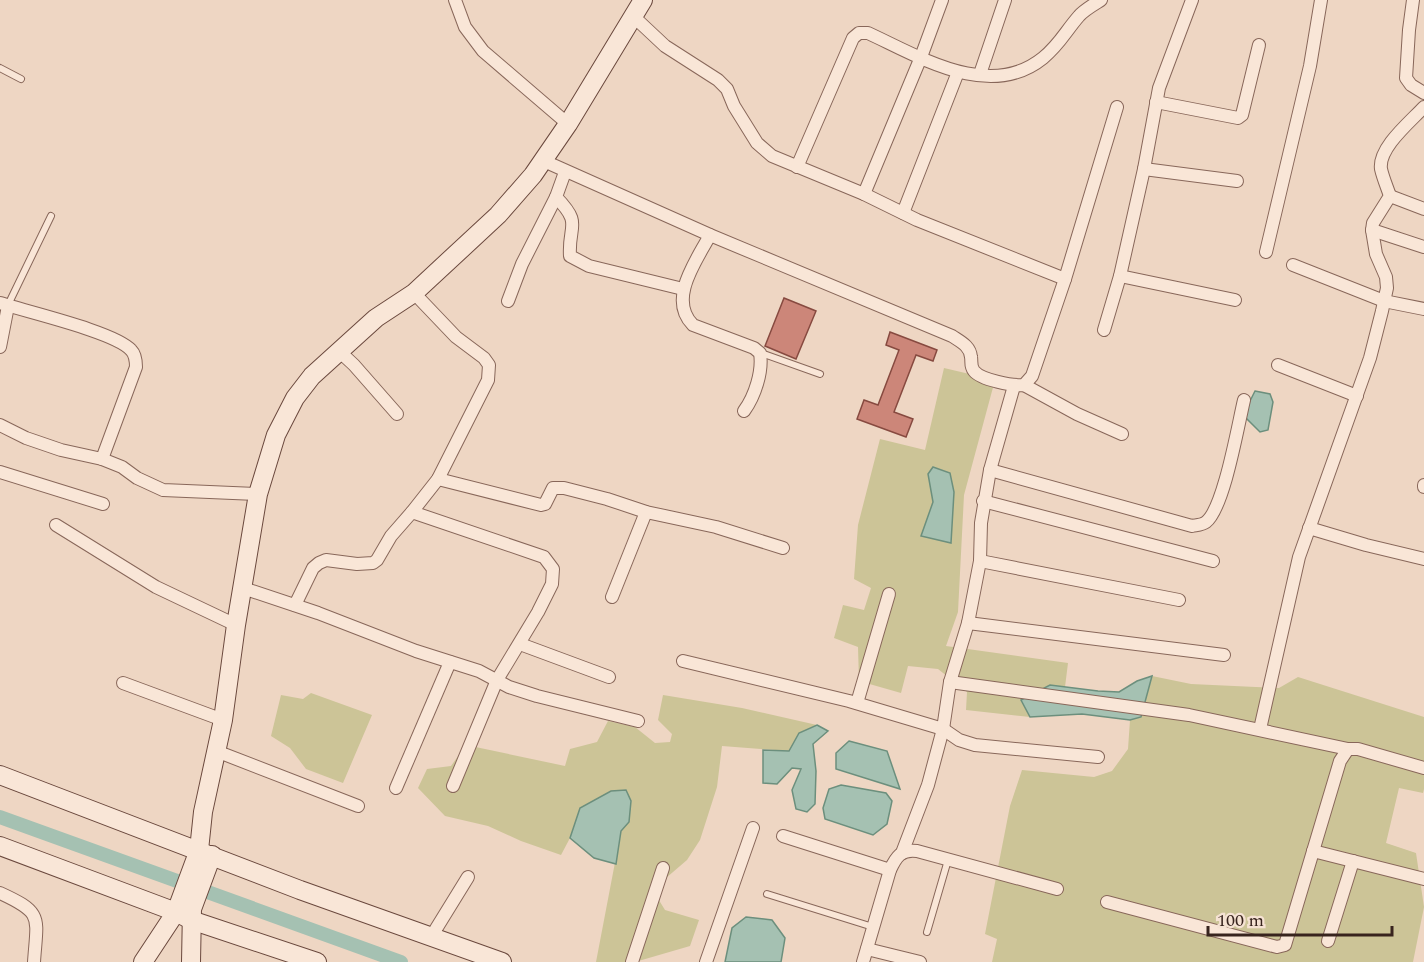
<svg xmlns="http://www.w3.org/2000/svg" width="1424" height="962" font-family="Spectral,serif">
	<rect width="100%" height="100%" fill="#eed6c3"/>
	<!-- green -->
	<g fill="#ccc497">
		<path d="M944 368 995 380 964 495 958 612 946 646 1068 663 1065 687 1050 685 1021 701 1030 717 966 710 967 692 938 669 908 666 901 693 859 681 858 647 834 638 843 605 864 610 871 588 854 579 858 525 880 439 925 450Z"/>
		<path d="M1152 676 1191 684 1279 688 1298 677 1424 717V789L1423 793 1399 788 1386 843 1416 853 1424 907 1413 962H992L997 939 985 934 1010 806 1022 770 1094 777 1112 771 1128 749 1130 720 1141 717Z"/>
		<path d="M311 693 372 715 343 783 306 769 290 748 271 736 281 695 303 699Z"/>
		<path d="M663 695 742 708 817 725 799 733 789 751 722 746 717 787 700 840 687 860 666 878 657 897 665 910 699 920 690 946 635 962H596L621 831 580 808 570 838 561 855 521 841 488 826 445 816 418 788 427 769 451 766 466 745 565 766 570 749 597 742 608 721 635 727 655 743 670 742 672 734 658 720Z"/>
	</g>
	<!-- water -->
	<g fill="#a5c1b2" stroke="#6c8f7d" stroke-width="1.5">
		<path d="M1255 391 1270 394 1273 402 1268 430 1260 432 1243 415Z"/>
		<path d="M933 467 950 473 954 492 951 543 921 536 933 502 928 474Z"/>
		<path d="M1152 676 1141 717 1130 720 1082 714 1030 717 1021 700 1050 685 1098 691 1119 692 1137 681Z"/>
		<path d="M817 725 828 731 813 744 816 771 815 804 807 812 796 809 792 790 801 769 792 768 777 784 763 783V750L789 751 799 733Z"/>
		<path d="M849 741 887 751 900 789 836 769V753Z"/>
		<path d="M841 785 886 793 892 801 887 824 873 835 825 819 823 808 829 789Z"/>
		<path d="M626 790 631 801 629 822 621 831 616 864 594 858 570 838 580 808 611 791Z"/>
		<path d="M746 917 772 920 785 938 781 962H725L732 928Z"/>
	</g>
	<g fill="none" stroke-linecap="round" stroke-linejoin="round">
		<!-- canal -->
		<path stroke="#a5c1b2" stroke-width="14" d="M0 817 401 962"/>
	</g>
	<!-- building -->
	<g fill="#cc8679" stroke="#874a40" stroke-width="1.5">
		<path d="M784 298 816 311 796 359 765 346Z"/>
		<path d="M890 332 937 350 933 361 916 355 894 412 913 419 906 437 857 419 864 400 878 405 899 350 886 345Z"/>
	</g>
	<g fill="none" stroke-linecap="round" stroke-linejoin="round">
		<defs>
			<g id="lane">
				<path d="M0 68 21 79"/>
				<path d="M8 305 51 216"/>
				<path d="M761 353 820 374"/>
				<path d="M767 894 873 927"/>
				<path d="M927 932 948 860"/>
			</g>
			<g id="street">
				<path d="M455 0 465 27 483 51 568 124"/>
				<path d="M1413 0 1409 30 1406 78 1411 85 1424 93"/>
				<path d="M633 16 665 46 718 80 727 89 734 106 757 143 772 156 864 194 917 220 1065 279"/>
				<path d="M980 74 1005 0"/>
				<path d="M1156 102 1238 118 1242 115 1259 45"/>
				<path d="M544 161 710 235 952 336C961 342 970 346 971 357 972 362 970 366 974 371 981 380 1013 386 1024 385L1032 376 1065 279 1117 107"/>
				<path d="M797 167 853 38 859 33H868C920 57 990 101 1043 58 1060 44 1065 32 1079 16 1084 10 1093 5 1101 0"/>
				<path d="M1144 169 1237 181"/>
				<path d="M565 172 556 197C583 225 568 224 570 256L589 266 683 289"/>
				<path d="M864 194 921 57 942 0"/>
				<path d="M1390 196 1424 209"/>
				<path d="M903 213 958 72"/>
				<path d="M1372 230 1424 247"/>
				<path d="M710 235C697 260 667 299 693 325L754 348 760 353C763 371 755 396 744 411"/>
				<path d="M1266 252 1310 66 1321 0"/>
				<path d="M1293 265 1384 301 1424 309"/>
				<path d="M1120 276 1235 300"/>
				<path d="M508 301 522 264 556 197"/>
				<path d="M0 303C27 312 115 332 131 350 135 354 136 361 136 367L102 459"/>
				<path d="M1104 330 1120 276 1144 169 1159 88 1192 0"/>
				<path d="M0 347 8 306"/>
				<path d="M339 351 354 365 397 414"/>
				<path d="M1278 365 1357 396"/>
				<path d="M1024 385 1077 414 1122 434"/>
				<path d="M0 425 26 438 61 450 102 459 122 467 137 478 163 490 258 494"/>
				<path d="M990 470 1192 526C1197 525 1202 525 1206 522 1224 508 1238 425 1244 400"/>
				<path d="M0 472 103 504"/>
				<path d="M438 479 541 505 545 504 553 488H564L607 499 646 512 716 527 783 548"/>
				<path d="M1424 487V485"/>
				<path d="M983 501 1213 561"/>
				<path d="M412 512 438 479 488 380 489 365 484 358 456 337 414 293"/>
				<path d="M56 525 156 587 236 625"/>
				<path d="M1309 528 1366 545 1424 559"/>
				<path d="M980 561 1179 600"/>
				<path d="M243 588 318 613 416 651 479 671 509 687 537 696 638 721"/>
				<path d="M612 597 646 512"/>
				<path d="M295 605 313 568 319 563 326 560 357 564 373 563 377 560 391 536 412 512 544 557 553 569 552 584 538 612 497 680 453 786"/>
				<path d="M968 623 1224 655"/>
				<path d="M520 644 609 677"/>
				<path d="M683 661 849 701 943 729 959 740 975 745 1098 757"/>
				<path d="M950 682 1189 715 1348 749"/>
				<path d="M123 683 223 720"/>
				<path d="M857 703 889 594"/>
				<path d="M1260 729 1299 557 1370 358 1382 311 1387 288 1386 277 1376 254 1372 230 1373 223 1390 196C1387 187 1383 178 1381 169 1378 148 1410 122 1424 107"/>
				<path d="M216 751 358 806"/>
				<path d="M396 788 450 662"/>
				<path d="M783 836 890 870"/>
				<path d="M1313 851 1424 879"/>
				<path d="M902 853 928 785 943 729 950 682 968 623 980 561 981 523 990 470 1014 386"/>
				<path d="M0 893C44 913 37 917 34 962"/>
				<path d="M1107 902 1277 947 1285 945 1340 761 1348 749H1358L1424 768"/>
				<path d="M431 937 468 877"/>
				<path d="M1328 941 1353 861"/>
				<path d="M867 949 920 962"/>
				<path d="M632 962 663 868"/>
				<path d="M706 962 753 828"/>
				<path d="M863 962 890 870C896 857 901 849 917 851L1057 889"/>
			</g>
			<g id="secondary">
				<path d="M0 775 300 890 502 962"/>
				<path d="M0 846 176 912 191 920 317 962"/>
				<path d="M143 962 176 912 199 850 203 812 223 720 236 625 258 494 276 435 295 398 312 376 376 318 414 293 498 215 533 175 568 124 643 0"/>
				<path d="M191 962 192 909 212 855"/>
			</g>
		</defs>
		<!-- lane casing -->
		<use href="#lane" stroke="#88675a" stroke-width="8"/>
		<!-- street casing -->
		<use href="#street" stroke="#88675a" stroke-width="14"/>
		<!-- secondary casing -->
		<use href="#secondary" stroke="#6a483d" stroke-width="20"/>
		<!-- lane -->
		<use href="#lane" stroke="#f9e6d7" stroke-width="6"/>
		<!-- street -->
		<use href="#street" stroke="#f9e6d7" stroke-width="12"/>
		<!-- secondary -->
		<use href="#secondary" stroke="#f9e6d7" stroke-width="18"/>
	</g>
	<!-- scale -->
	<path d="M1208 926v9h184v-9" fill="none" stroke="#38241e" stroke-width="3"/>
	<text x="1217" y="926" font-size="18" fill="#38241e" stroke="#f5e2d3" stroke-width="4.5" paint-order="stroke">100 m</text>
</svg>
